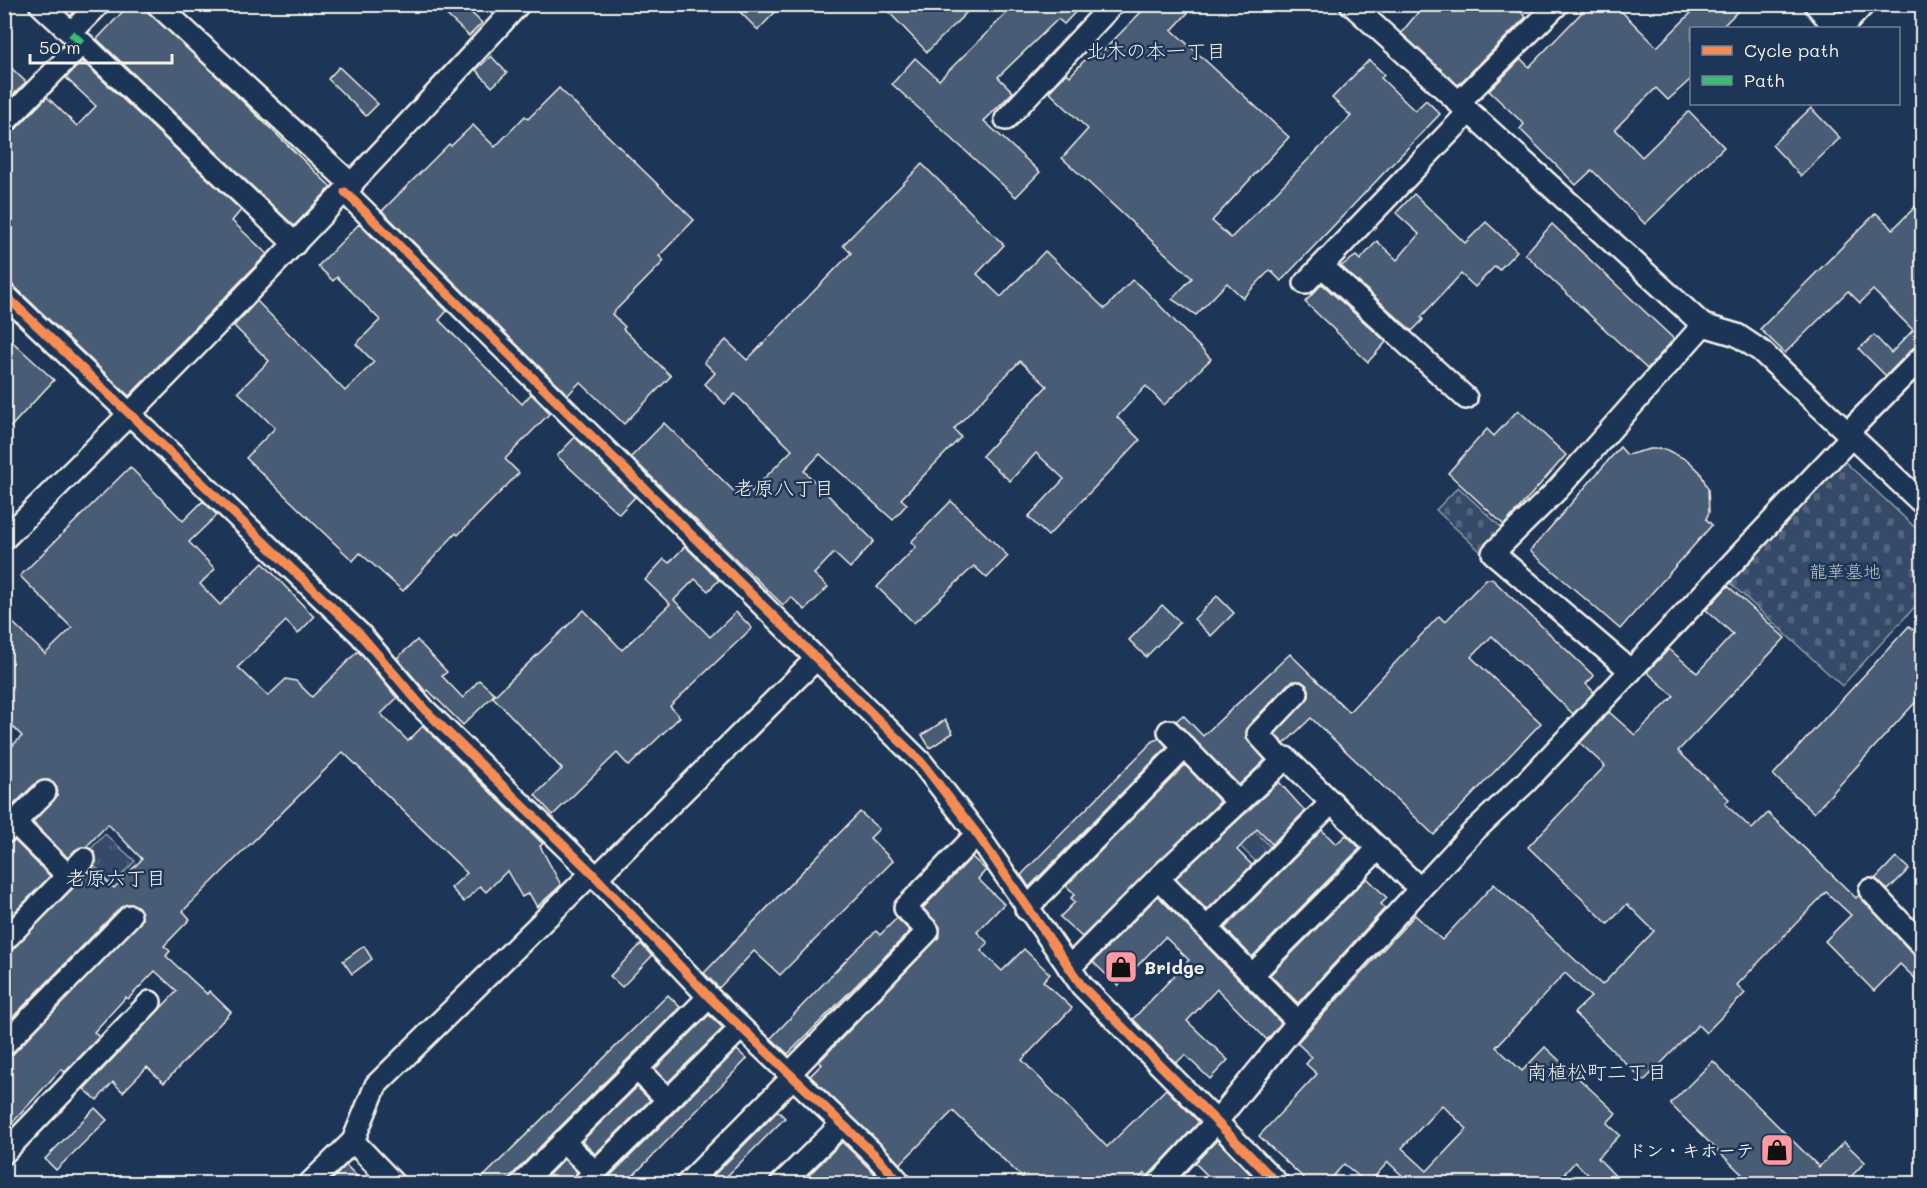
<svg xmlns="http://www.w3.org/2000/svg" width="1927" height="1188" font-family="Mali,'Klee One',sans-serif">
	<defs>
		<pattern id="cemetery-stones" width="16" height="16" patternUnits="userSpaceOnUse" patternTransform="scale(1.5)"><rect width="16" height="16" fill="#354a67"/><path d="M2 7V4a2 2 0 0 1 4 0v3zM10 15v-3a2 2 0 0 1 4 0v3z" fill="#53657d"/></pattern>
		<pattern id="park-tufts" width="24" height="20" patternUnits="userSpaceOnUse" patternTransform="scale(1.5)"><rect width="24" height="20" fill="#354a67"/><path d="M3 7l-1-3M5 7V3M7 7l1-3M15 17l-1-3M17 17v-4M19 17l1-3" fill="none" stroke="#53657d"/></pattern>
	</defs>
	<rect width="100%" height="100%" fill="#1d3557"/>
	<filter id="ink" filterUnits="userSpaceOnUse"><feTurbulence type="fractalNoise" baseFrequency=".0167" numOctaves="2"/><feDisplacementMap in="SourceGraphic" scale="12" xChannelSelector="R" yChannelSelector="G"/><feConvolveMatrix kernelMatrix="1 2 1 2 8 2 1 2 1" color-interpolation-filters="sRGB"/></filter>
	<g filter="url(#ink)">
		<!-- cemetery -->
		<g fill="url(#cemetery-stones)" stroke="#949ea8" stroke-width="1.5">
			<path d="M1843 460 1922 534V599L1842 686 1730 583Z"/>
			<path d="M1458 487 1504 530 1483 554 1436 510Z"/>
		</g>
		<!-- park -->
		<g fill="url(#park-tufts)" stroke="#949ea8" stroke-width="1.5">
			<path d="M1234 811 1272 848 1257 863 1220 826Z"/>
			<path d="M105 834 135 861 113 884 84 856Z"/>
		</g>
		<!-- building -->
		<g fill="#485b74" stroke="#f4f1e8" stroke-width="1.5" fill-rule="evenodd">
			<path d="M130 4H142L331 187 294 226 97 39Z"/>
			<path d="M435 4H462L482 23 469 36Z"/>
			<path d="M732 4H783L758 30Z"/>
			<path d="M881 4H975L927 52Z"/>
			<path d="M1016 4H1083L1064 24 1058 19 998 77 1013 92 984 121 1040 172 1016 197 892 84 915 58 939 80Z"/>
			<path d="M1149 4H1196L1172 30 1289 137 1212 221 1231 238 1351 116 1332 98 1369 60 1384 74 1381 78 1415 111 1426 100 1440 114 1281 281 1270 270 1243 298 1227 283 1196 315 1172 299 1192 278 1062 158 1088 129 1049 92 1067 73 1070 76 1092 52 1097 57Z"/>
			<path d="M1425 4H1512L1526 17 1458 85 1401 33Z"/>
			<path d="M1590 4H1614L1657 47 1700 4H1745L1721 28H1692V78L1668 100 1656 88 1615 129 1642 157 1689 111 1724 147 1645 224 1592 170 1576 185 1520 129 1524 124 1489 91 1521 59 1529 67Z"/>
			<path d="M491 56 507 73 492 87 476 70Z"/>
			<path d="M4 61 26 82 4 104Z"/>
			<path d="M82 61 241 210 232 221 267 254 129 396 13 285 4 280V135L13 132 47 97 77 126 96 106 66 78Z"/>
			<path d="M339 67 378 104 366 116 328 79Z"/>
			<path d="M559 88 694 220 659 256 664 261 612 314 625 327 623 329 671 376 624 424 580 382 568 395 382 211 449 144 451 146 473 125 495 147 525 116 528 119Z"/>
			<path d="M1811 108 1840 138 1801 176 1772 145Z"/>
			<path d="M922 164 1004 245 977 274 1001 297 1045 251 1105 309 1132 280 1144 289 1211 359 1164 405 1146 386 1117 417 1140 440 1048 536 1028 517 1064 479 1036 453 1010 481 982 456 1047 386 1020 361 954 429 961 437 901 499 907 504 893 520 820 454 804 471 874 541 850 568 834 553 814 574 828 587 805 610 791 597 783 605 631 457 664 423 743 500 792 450 735 394 725 404 705 384 715 373 704 362 726 340 747 360 851 253 843 245Z"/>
			<path d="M1414 194 1465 243 1486 222 1517 251 1499 270 1495 266 1475 287 1461 274 1421 317 1423 320 1412 331 1341 266 1356 256 1360 260 1377 241 1397 260 1419 234 1396 213Z"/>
			<path d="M1923 199V345L1913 348 1886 376 1859 349 1874 335 1891 353 1913 330 1873 290 1860 303 1848 291 1785 353 1760 329 1876 213 1893 229Z"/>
			<path d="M359 224 447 311 439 320 522 404 531 394 550 413 505 459 519 473 458 535 456 533 403 591 360 553 353 561 246 458 275 428 238 392 269 361 234 326 257 301 345 391 374 362 356 344 380 320 337 277 333 281 318 266Z"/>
			<path d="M1552 224 1674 339 1647 369 1525 254Z"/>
			<path d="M1322 284 1386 342 1368 362 1305 302Z"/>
			<path d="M4 334 54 380 4 434Z"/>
			<path d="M1518 410 1566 455 1504 525 1448 473 1487 429 1494 436Z"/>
			<path d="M575 437 635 497 619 514 557 456Z"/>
			<path d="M1620 447 1627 455 1650 449H1665L1689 461 1700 472 1708 489 1709 512 1706 519 1712 525 1620 629 1530 551Z"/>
			<path d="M130 467 183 521 203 501 217 515 189 542 215 569 200 584 220 605 263 563 314 617 298 634 286 621 238 667 268 696 286 679 296 681 312 697 358 651 397 698 381 714 408 741 423 726 543 844 540 846 561 885 537 907 529 893 522 897 507 871 486 892 480 886 464 902 451 888 467 873 343 752 183 911 190 919 164 946 170 951 166 956 207 994 209 991 231 1012 164 1083 147 1067 123 1092 113 1082 97 1100 84 1089 177 991 155 971 128 999 126 997 94 1032 99 1037 65 1072 61 1069 4 1132V1057L13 1054 142 919 138 907 133 904 121 907 4 1026V957L93 868 114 888 142 859 108 824 86 847 75 850 68 858 33 822 57 796V788L49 780 36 783 4 814V754L22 736 4 718V614L45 654 72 628 20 576Z"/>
			<path d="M951 501 1008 556 987 578 974 566 914 623 877 587 916 547 911 542Z"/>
			<path d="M685 546 719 580 708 591 695 579 674 600 710 637 736 612 752 628 670 706 680 717 629 766 617 753 553 815 535 795 562 769 493 697 584 610 622 650 670 604 645 580 664 559 669 563Z"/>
			<path d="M1486 579H1492L1594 676 1586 684 1594 692 1573 714 1492 636 1471 657 1541 723 1434 835 1311 718 1284 744 1275 734 1309 697V689L1301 681 1288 684 1248 726 1246 738 1265 760 1239 785 1176 721 1183 715 1203 736 1290 654 1349 712 1439 616 1445 622Z"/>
			<path d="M1728 586 1785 638 1678 751 1729 799 1725 804 1752 829 1768 813 1856 898 1859 895 1913 954 1923 957V986L1900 964 1874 991 1825 941 1851 915 1826 892 1737 985 1745 993 1706 1033 1698 1025 1644 1081 1574 1013 1591 997 1565 973 1496 1047 1522 1071 1545 1047 1616 1113 1607 1123 1620 1135 1598 1158 1623 1184H1598L1575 1162 1555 1184H1411L1388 1162 1368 1184 1344 1164 1326 1184H1310L1259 1136 1317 1074 1306 1064 1312 1057 1297 1043 1415 915 1442 940 1494 884 1602 985 1654 931 1627 904 1608 924 1528 847 1605 766 1580 743 1609 712 1635 735 1674 696 1647 672 1669 649 1697 673 1733 634 1706 610ZM1442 1105 1467 1129 1427 1171 1402 1148Z"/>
			<path d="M1217 596 1234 613 1211 636 1194 619Z"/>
			<path d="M1162 605 1180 622 1146 657 1129 640Z"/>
			<path d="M1909 626 1923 638V694L1814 813 1773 775Z"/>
			<path d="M417 640 447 672 442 676 463 698 479 680 495 694 463 725 428 690 426 692 397 658Z"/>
			<path d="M945 720 953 733 930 748 922 735Z"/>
			<path d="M1159 738 1167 747 1029 887 1021 875 1153 741Z"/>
			<path d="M1185 765 1220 802 1082 937 1060 917 1075 902 1071 898 1075 894 1066 886Z"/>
			<path d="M1279 782 1305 811 1272 844 1257 829 1237 850 1252 865 1207 910 1176 878Z"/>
			<path d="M860 812 879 829 870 838 893 861 780 975 754 951 719 988 704 973Z"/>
			<path d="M1322 830 1336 844 1346 835 1360 848 1252 957 1225 928Z"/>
			<path d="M15 841 50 876 5 922 4 844Z"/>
			<path d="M972 857 986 870 978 879 1004 904 977 932 988 943 981 951 1002 971 1024 949 1050 974 1043 981 1072 1008 1022 1060 1107 1147 1166 1089 1199 1122 1148 1176 1145 1173 1135 1184H1029L953 1111 900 1164 810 1076 822 1064 819 1062 937 939 940 927 923 908Z"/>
			<path d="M1896 857 1909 869 1888 890 1875 879Z"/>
			<path d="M1367 878 1387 898 1381 904 1385 908 1298 1003 1270 975Z"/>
			<path d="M1158 896 1281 1023 1267 1040 1217 989 1187 1021 1228 1060 1210 1079 1185 1055 1176 1063 1133 1019 1189 960 1165 937 1118 986 1093 962Z"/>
			<path d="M1923 910V927L1914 918Z"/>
			<path d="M897 918 910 931 788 1054 771 1038 852 954 876 931 880 935Z"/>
			<path d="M641 944 652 956 622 987 610 976Z"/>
			<path d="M364 946 372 959 352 974 343 961Z"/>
			<path d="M668 995 680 1007 512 1175 509 1184H476Z"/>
			<path d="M709 1015 723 1028 668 1082 655 1069Z"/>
			<path d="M737 1050 747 1059 625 1184H602Z"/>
			<path d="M1713 1061 1819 1167 1844 1142 1865 1162 1844 1184H1752L1671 1105V1103Z"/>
			<path d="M637 1087 650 1100 595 1154 582 1141Z"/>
			<path d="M95 1108 107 1120 56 1170 45 1159Z"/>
			<path d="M778 1111 785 1118 719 1184H705Z"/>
			<path d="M1217 1140 1260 1184H1216L1195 1163Z"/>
			<path d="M842 1142 875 1174 866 1184H800Z"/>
			<path d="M564 1159 577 1172 571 1184H540Z"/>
			<path d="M346 1165 364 1184H328Z"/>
		</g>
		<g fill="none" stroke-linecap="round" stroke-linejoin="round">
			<defs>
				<g id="minor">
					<path d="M40 4 71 33 99 4"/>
					<path d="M157 4 352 185"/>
					<path d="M1351 4 1703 325 1737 335 1761 351 1922 503"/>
					<path d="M1815 4 1832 24 1848 21 1864 4"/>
					<path d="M1458 103 1558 4"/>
					<path d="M1006 119 1113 4"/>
					<path d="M4 123 82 43 295 244"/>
					<path d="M345 192 922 763 977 834 1082 986 1278 1184"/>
					<path d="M1322 266 1466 398"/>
					<path d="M1305 283 1468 113"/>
					<path d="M4 294 360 634 424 709 592 873 709 997 876 1156 901 1184"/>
					<path d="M1849 431 1922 357"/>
					<path d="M4 539C181 366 351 186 519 4"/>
					<path d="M1631 671 1493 553 1558 489 1703 325"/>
					<path d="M1169 731 1238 802"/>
					<path d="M1283 761 1258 734 1297 693"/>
					<path d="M15 823 68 876"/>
					<path d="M5 832 45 792"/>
					<path d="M596 878 816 659"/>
					<path d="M1158 878 1298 1022"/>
					<path d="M1870 890 1922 945"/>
					<path d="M1026 909 1185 747"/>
					<path d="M1207 928 1332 802"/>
					<path d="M4 941 84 859"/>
					<path d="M1069 968 1158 878 1286 758 1420 889"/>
					<path d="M1252 975 1379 848"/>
					<path d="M4 1045 130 916"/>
					<path d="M637 1069 668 1100"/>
					<path d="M789 1074 928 931 905 908 977 834"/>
					<path d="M353 1141 394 1184"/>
					<path d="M563 1141 595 1172"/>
					<path d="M4 1153 150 1002"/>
					<path d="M309 1184 353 1141 376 1085 592 873"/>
					<path d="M521 1184 709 997"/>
					<path d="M583 1184 741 1028"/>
					<path d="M687 1184 793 1077"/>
					<path d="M781 1184 842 1124"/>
					<path d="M1158 1184 1216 1122 1298 1022 1420 889 1473 832 1526 782 1853 435"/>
				</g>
			</defs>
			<!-- minor casing -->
			<use href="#minor" stroke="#f4f1e8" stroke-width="26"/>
			<!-- minor -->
			<use href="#minor" stroke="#1d3557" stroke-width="21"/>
			<!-- quiet -->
			<path stroke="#3abd76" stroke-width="8" stroke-dasharray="15 8" stroke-linecap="butt" d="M71 33 82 43"/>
			<defs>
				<g id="cycleway">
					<path d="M345 192 922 763 977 834 1082 986 1278 1184"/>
					<path d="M4 294 360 634 424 709 592 873 709 997 876 1156 901 1184"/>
				</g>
			</defs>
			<!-- cycleway casing -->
			<use href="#cycleway" stroke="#1d3557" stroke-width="13"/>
			<!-- cycleway -->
			<use href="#cycleway" stroke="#f68b52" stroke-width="9"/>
		</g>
	</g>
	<!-- icons -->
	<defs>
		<symbol id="shop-square" viewBox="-11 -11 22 22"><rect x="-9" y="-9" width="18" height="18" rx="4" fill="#ff9aa2" stroke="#1d3557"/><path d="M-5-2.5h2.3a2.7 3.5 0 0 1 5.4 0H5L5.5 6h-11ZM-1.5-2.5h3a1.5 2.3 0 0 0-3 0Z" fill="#111"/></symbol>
	</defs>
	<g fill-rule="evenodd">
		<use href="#shop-square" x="1102" y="948" width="38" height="38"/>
		<use href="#shop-square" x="1758" y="1131" width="38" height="38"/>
	</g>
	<g text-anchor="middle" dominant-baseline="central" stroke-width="5" stroke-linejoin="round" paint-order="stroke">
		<!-- park labels -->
		<g font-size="18" fill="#bbbfc1" stroke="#1d3557">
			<text x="1845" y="571">龍華墓地</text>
		</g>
		<!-- poi labels -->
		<g font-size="18" font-weight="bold" fill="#f4f1e8" stroke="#1d3557" text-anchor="start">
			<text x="1144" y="967">Bridge</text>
			<text x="1754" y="1150" text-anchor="end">ドン・キホーテ</text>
		</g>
		<!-- neighbourhood labels -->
		<g font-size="20" fill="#f4f1e8" stroke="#1d3557">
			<text x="1156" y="50">北木の本一丁目</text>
			<text x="784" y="487">老原八丁目</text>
			<text x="116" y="877">老原六丁目</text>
			<text x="1597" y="1071">南植松町二丁目</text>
		</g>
	</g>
	<!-- margin -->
	<rect width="1927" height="1188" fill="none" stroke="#1d3557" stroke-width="24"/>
	<rect x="12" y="12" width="1903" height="1164" fill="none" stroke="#f4f1e8" stroke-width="2" filter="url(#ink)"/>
	<!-- legend -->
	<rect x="1690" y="27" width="210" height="78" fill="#1d3557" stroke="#738091" stroke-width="1.5"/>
	<rect x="1702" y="46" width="30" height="9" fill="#f68b52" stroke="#738091" stroke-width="1.5"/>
	<text x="1744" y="57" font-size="18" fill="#f4f1e8">Cycle path</text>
	<rect x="1702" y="76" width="30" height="9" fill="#3abd76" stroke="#738091" stroke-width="1.5"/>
	<text x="1744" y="87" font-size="18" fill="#f4f1e8">Path</text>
	<!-- scale -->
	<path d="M30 54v9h142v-9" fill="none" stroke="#f4f1e8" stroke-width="3"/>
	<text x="39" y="54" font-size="18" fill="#f4f1e8" stroke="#1d3557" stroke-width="4.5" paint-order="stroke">50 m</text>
</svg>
